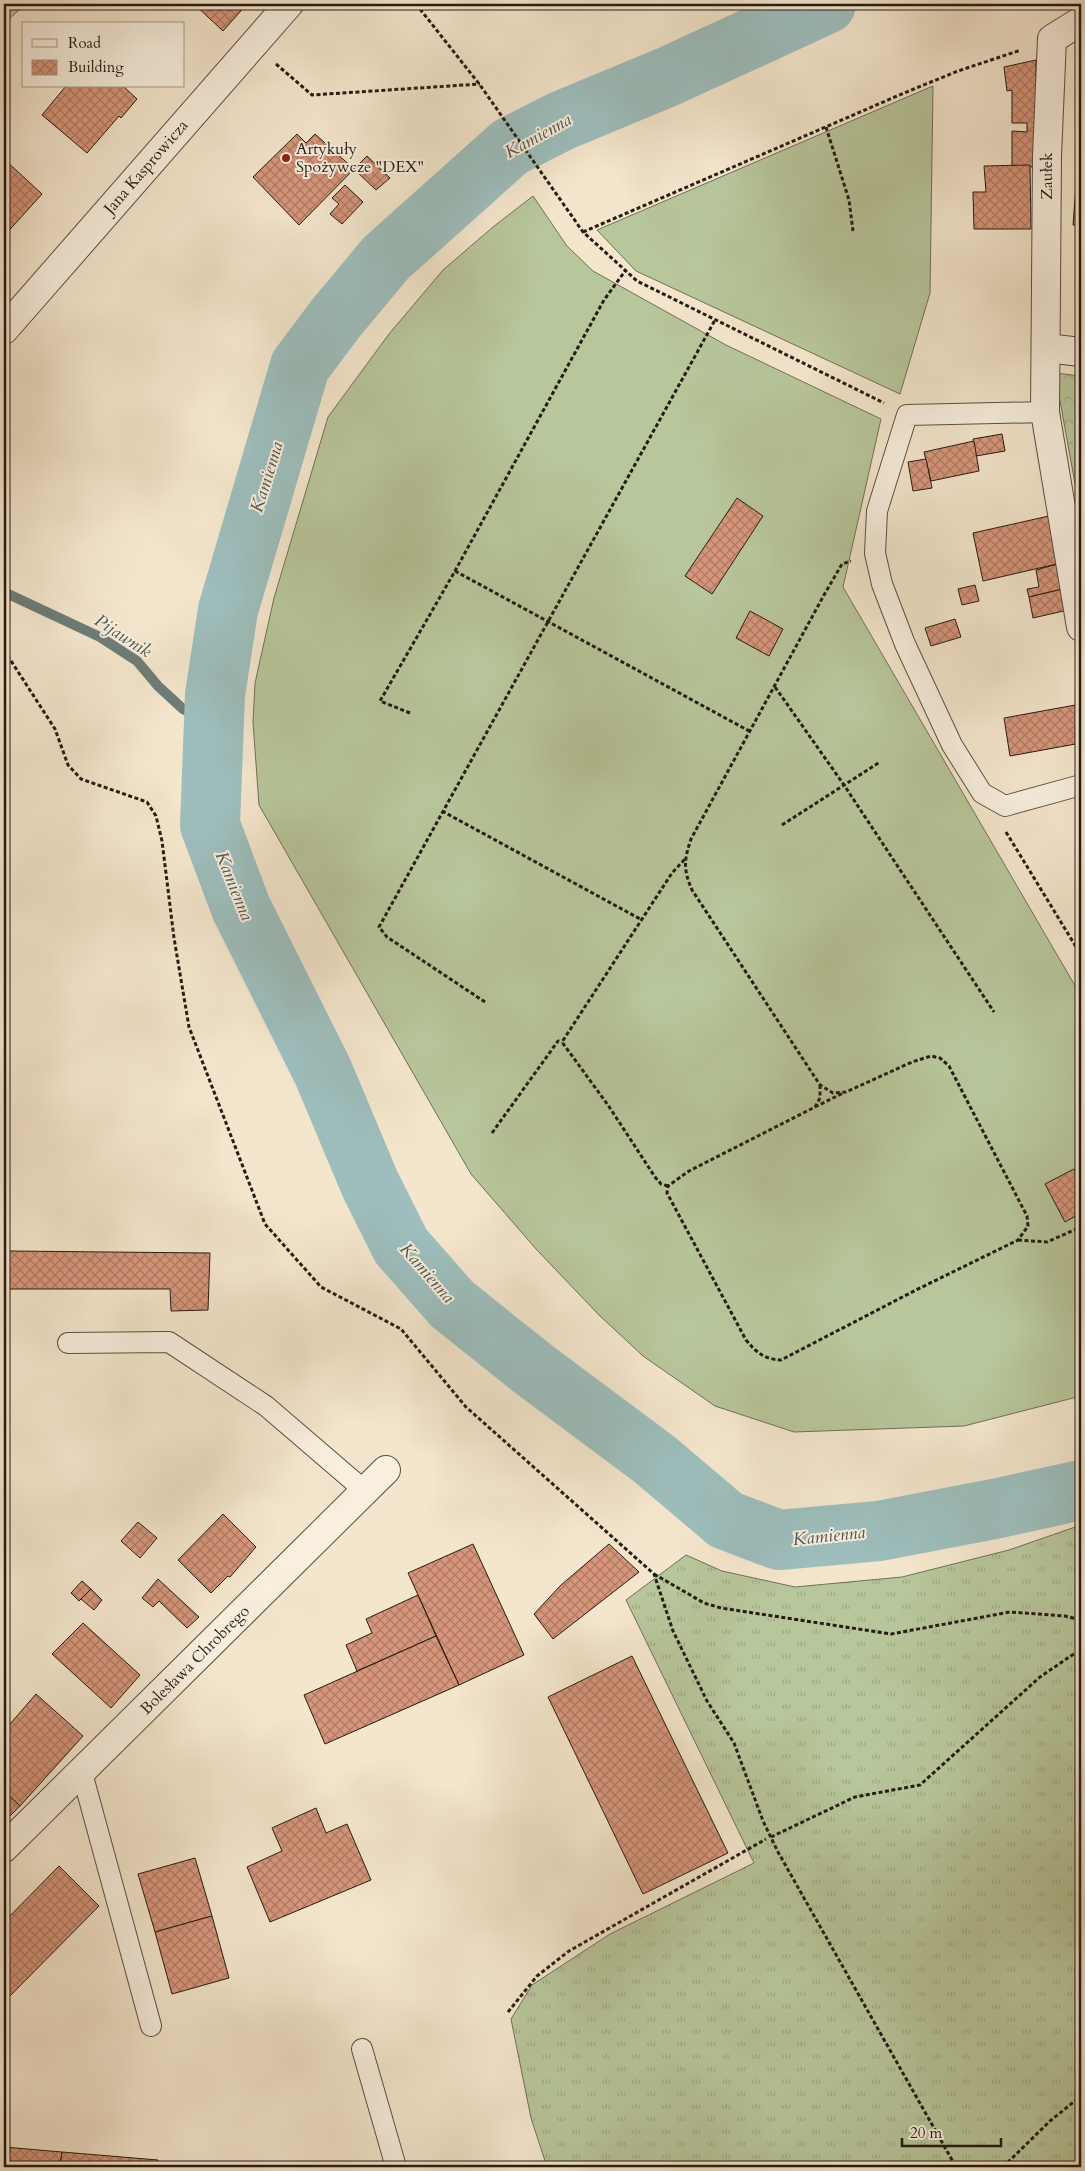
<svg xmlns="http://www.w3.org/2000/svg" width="1085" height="2171" font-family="Cardo,serif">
	<defs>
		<pattern id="grass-tufts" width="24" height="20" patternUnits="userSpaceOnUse" patternTransform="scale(1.25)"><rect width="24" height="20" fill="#b8c69b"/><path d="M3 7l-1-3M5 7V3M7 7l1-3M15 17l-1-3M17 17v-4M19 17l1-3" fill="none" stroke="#9eaa85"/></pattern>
		<pattern id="park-crowns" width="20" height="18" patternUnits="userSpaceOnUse" patternTransform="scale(1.25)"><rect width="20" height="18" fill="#b8c69b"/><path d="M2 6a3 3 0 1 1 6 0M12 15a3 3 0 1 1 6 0" fill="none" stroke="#9eaa85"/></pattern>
		<pattern id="building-cross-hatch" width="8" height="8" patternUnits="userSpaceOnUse" patternTransform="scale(1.25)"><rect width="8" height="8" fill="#d7967b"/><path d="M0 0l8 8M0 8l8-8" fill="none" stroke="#ae7a64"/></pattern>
	</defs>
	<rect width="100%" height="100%" fill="#f4e6cd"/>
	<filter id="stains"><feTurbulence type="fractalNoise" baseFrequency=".004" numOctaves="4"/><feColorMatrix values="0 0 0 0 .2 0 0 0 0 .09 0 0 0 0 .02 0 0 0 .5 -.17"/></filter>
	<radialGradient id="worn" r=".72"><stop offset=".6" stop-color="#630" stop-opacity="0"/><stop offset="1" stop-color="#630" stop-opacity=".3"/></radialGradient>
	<!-- grass -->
	<path fill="url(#grass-tufts)" stroke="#6f7058" d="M1081 1525V2167H943L941 2163 932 2167H547L531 2118 511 2019 532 1985 610 1934 754 1863 626 1600 686 1555 722 1571 795 1587 902 1577 1009 1550Z"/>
	<!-- park -->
	<path fill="url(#park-crowns)" stroke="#6f7058" d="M1055 373 1081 376V507L1079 506Z"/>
	<!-- garden -->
	<g fill="#b8c69b" stroke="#6f7058">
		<path d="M4 4H35L19 10 9 19 4 38Z"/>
		<path d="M933 86 930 293 900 394 636 271 597 230Z"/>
		<path d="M533 196 567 246 593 271 726 345 881 419 843 587 1081 996V1396L964 1426 794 1432 715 1406 643 1356 599 1315 536 1249 471 1174 259 805 253 722 255 683 274 598 328 417 389 334 443 270 493 227Z"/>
	</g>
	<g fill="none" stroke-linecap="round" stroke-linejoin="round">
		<!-- stream -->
		<path stroke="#6d7d79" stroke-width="10" d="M4 592 100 637 137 661 158 686 183 709 213 724"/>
		<!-- river -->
		<path stroke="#9dbebd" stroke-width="60" d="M826 4 667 77 561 121 510 147 386 258 336 318 300 366 228 610 215 695 210 825 241 908 323 1072 370 1184 401 1246 452 1304 532 1368 654 1459 726 1520 779 1540 879 1531 999 1508 1081 1490"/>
	</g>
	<!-- building -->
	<g fill="url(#building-cross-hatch)" stroke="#261b14">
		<path d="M194 4H247L223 31Z"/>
		<path d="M1036 60 1035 167 1012 166V131L1027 132V123H1012V90L1007 91 1004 67Z"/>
		<path d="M66 86H123L137 99 121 118 119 116 87 153 42 115Z"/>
		<path d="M1081 97V121L1076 120Z"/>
		<path d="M297 134 306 143 315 134 354 169 299 225 253 177Z"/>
		<path d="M367 156 390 178 376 190 354 169Z"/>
		<path d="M4 159 42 194 4 236Z"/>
		<path d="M1030 165 1031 229H974L973 192H986L984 166Z"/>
		<path d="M1077 173H1081V225H1073Z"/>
		<path d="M345 185 363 202 342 224 330 214 339 204 332 198Z"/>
		<path d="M1081 259V288L1075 286Z"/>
		<path d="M1002 434 1005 451 976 456 973 439Z"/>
		<path d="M974 441 979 471 931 481 924 452Z"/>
		<path d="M926 459 932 488 913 491 908 462Z"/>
		<path d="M737 498 763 516 712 594 685 576Z"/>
		<path d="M1049 516 1061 563 983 581 973 533Z"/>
		<path d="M1061 563 1067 588 1029 597 1027 589 1039 587 1036 570Z"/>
		<path d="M975 585 979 601 962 605 958 589Z"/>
		<path d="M1067 588 1068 610 1033 618 1029 597Z"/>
		<path d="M750 611 783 629 769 656 736 638Z"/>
		<path d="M955 619 961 637 931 646 925 628Z"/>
		<path d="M1081 704V743L1010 756 1004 718Z"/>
		<path d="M1074 1169 1081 1182V1213L1065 1222 1045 1184Z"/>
		<path d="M9 1251 210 1253 208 1310 171 1311 170 1289H8Z"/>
		<path d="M223 1514 256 1547 230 1577 228 1576 211 1593 178 1560Z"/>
		<path d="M138 1522 157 1538 140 1558 121 1541Z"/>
		<path d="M473 1544 524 1655 459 1685 408 1573Z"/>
		<path d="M609 1544 639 1572 553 1639 534 1614 561 1585Z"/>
		<path d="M158 1579 199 1617 187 1628 159 1601 153 1607 142 1598Z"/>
		<path d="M82 1581 91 1589 79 1601 71 1593Z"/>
		<path d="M91 1589 102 1600 94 1610 81 1599Z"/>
		<path d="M418 1595 436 1636 357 1671 346 1645 372 1633 366 1619Z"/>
		<path d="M83 1623 140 1675 111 1708 52 1654Z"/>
		<path d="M436 1636 459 1685 325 1744 304 1695Z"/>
		<path d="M632 1656 728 1853 643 1894 548 1697Z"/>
		<path d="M36 1694 83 1736 20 1806 4 1791V1731Z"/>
		<path d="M4 1791 20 1806 4 1822Z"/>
		<path d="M316 1808 326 1833 347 1824 371 1880 270 1922 247 1867 282 1851 272 1828Z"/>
		<path d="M195 1858 212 1916 155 1932 138 1874Z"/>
		<path d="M59 1866 99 1906 4 2002V1922Z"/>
		<path d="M212 1916 229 1978 172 1994 155 1932Z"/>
		<path d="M4 2147 62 2152 60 2167H4Z"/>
		<path d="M62 2152 158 2160 157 2167H60Z"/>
	</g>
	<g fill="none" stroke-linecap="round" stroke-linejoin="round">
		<defs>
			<g id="service">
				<path d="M1045 412 907 415 877 511 875 553 882 584 905 644 952 745 982 793 1005 806 1081 785"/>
				<path d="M68 1343 169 1342 266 1406 365 1491"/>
				<path d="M82 1773 151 2026"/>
				<path d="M362 2049 396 2167"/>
			</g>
			<g id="minor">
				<path d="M1081 21 1052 39 1047 156 1045 412 1081 627"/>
				<path d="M4 330 289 4"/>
				<path d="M1046 348 1081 352"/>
				<path d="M4 1848 386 1470"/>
			</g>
		</defs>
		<!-- service casing -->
		<use href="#service" stroke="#5a4e42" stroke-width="22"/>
		<!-- minor casing -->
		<use href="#minor" stroke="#5a4e42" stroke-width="30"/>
		<!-- path -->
		<g stroke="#261b14" stroke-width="3" stroke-dasharray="4 2.5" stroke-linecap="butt">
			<path d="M416 4 480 85 583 232 637 281 884 403"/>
			<path d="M276 64 312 95 480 84"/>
			<path d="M826 127 849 200 853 231"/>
			<path d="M583 232 904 93 958 71 1021 50"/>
			<path d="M455 571 751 732"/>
			<path d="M4 650 55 729 68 765 81 779 147 802 156 816 162 841 174 938 189 1027 265 1224 321 1287 401 1329 466 1407 654 1574 673 1631 707 1701 734 1743 763 1821 778 1852 956 2167"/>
			<path d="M775 687 844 785 994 1012"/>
			<path d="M410 713 380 701 455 571 604 300 625 271"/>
			<path d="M442 811 642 920"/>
			<path d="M782 825 880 762"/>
			<path d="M1006 832 1081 955"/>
			<path d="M485 1002 387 937 379 927 715 320"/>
			<path d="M820 1085V1098L815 1107 689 1171 668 1186 667 1193 746 1340C757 1353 764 1359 781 1360L916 1290 1018 1240 1028 1226 1027 1216 949 1066 940 1058 931 1056 912 1062 846 1092 833 1093 820 1085 692 890C683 869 684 860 691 839L824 595 842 564 851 561"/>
			<path d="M815 1107 843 1093"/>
			<path d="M492 1133 558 1041 562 1042"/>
			<path d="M668 1186 661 1184 655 1177 608 1105 562 1042 672 873 685 859"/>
			<path d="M1018 1240 1047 1242 1081 1227"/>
			<path d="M654 1574 704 1603 721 1608 891 1634 1010 1612 1065 1616 1081 1620"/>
			<path d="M771 1837 855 1797 920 1785 1040 1677 1081 1649"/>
			<path d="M508 2012 537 1976 569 1951 766 1839"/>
			<path d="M1003 2167 1050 2121 1081 2096"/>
		</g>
		<!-- service -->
		<use href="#service" stroke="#f8efde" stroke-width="20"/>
		<!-- minor -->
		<use href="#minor" stroke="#f8efde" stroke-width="28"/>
	</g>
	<!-- markers -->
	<circle fill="#8f2418" stroke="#f8efde" stroke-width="2" cx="286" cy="158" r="5"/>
	<g text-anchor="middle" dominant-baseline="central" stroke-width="4" stroke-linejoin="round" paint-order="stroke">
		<!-- poi labels -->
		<g font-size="16" fill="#261b14" stroke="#f8efde" text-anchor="start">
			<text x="296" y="149">Artykuły<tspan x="296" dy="18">Spożywcze "DEX"</tspan></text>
		</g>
		<!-- street labels -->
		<g font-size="16" fill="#261b14" stroke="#f8efde">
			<text transform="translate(146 167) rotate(-49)">Jana Kasprowicza</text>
			<text transform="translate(1047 176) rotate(-90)">Zaułek</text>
			<text transform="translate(195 1660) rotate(-45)">Bolesława Chrobrego</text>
		</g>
		<!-- water labels -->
		<g font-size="18" font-style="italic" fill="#50544f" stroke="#f8efde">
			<text transform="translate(538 136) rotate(-29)">Kamienna</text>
			<text transform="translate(267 477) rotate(-73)">Kamienna</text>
			<text transform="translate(123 636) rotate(33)">Pijawnik</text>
			<text transform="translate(234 886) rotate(68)">Kamienna</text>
			<text transform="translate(427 1273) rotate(49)">Kamienna</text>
			<text transform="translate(829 1536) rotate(-6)">Kamienna</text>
		</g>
	</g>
	<!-- margin -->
	<rect width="1085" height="2171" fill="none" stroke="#f4e6cd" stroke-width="20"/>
	<rect x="5" y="5" width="1075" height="2161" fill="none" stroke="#261b14" stroke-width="2.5"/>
	<rect x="10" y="10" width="1065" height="2151" fill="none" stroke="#261b14"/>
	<!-- legend -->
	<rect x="22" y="22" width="162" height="65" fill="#f8efde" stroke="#a49a8d"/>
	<rect x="32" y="39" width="25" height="8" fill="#f8efde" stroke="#a49a8d"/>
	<text x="68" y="48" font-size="15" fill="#261b14">Road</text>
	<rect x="32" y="60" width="25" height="15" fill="url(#building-cross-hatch)" stroke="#a49a8d"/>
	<text x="68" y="72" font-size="15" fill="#261b14">Building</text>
	<!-- scale -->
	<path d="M902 2138v8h99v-8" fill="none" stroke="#261b14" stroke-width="2.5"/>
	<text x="910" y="2138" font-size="15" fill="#261b14" stroke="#f8efde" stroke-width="4" paint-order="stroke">20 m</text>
	<rect width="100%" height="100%" filter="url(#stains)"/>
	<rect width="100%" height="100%" fill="url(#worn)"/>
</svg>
